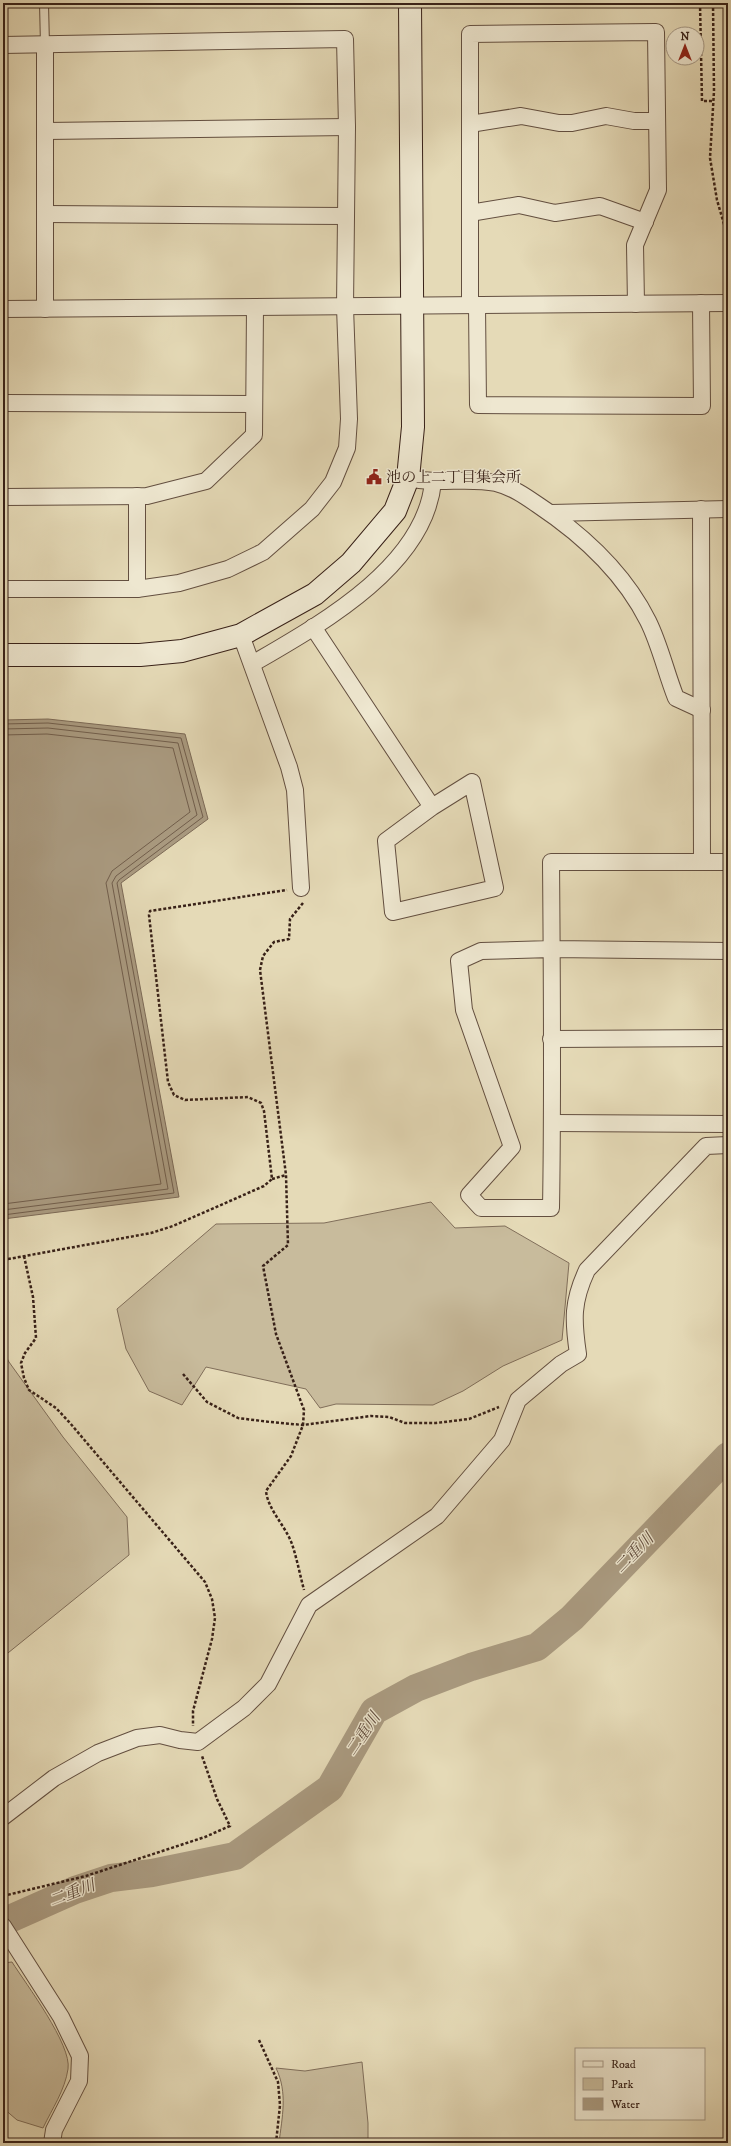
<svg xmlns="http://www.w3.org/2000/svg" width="731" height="2146" font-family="'IM FELL DW Pica','Noto Serif JP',serif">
	<rect width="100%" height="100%" fill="#e5dab7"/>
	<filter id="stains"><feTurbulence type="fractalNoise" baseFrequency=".005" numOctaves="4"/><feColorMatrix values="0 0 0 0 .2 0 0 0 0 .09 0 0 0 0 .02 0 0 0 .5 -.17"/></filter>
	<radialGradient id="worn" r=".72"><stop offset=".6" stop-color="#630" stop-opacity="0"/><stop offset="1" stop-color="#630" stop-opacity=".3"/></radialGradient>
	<!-- green -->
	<g fill="#c8bb9c" stroke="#806e5a">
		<path d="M431 1202 455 1228 505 1226 569 1263 562 1340 503 1366 463 1391 433 1405 336 1404 320 1408 306 1389 206 1367 182 1405 149 1391 126 1349 117 1309 216 1224 324 1223Z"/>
		<path d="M3 1351 9 1362 63 1437 127 1517 129 1555 3 1657Z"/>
		<path d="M12 1962C26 1984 72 2045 68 2069 65 2090 52 2109 43 2128L17 2120 3 2108V1963Z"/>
		<path d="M362 2062 368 2123V2143H279C282 2117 288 2093 276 2068L305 2071Z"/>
	</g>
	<!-- water -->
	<path fill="#aa9b81" stroke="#7c6a57" d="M48 719 185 734 208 819 121 883 179 1197 3 1219V720Z"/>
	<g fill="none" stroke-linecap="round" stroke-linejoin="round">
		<!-- shore -->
		<g stroke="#715e4c" stroke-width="1">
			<path d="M3 724 48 723 181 738 203 817 119 880 117 883 174 1193 3 1215"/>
			<path d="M3 729 48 728 178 743 197 815 116 876 112 883 168 1189 3 1210"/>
			<path d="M3 735 47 734 173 748 190 812 112 871 106 883 161 1184 3 1204"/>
		</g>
		<!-- river -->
		<path stroke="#aa9b81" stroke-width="28" d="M3 1922 75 1890 111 1878 152 1873 235 1856 330 1788 374 1711 416 1688 471 1667 537 1647 572 1618 728 1456"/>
		<defs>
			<path id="lane" d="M44 3 45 46"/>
			<g id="street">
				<path d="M3 45 345 39 347 127 345 307 349 419 347 448 333 482 312 509 263 552 228 569 179 583 137 589H3"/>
				<path d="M45 46V309"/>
				<path d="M470 124 521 116 559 123H572L606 116 634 121H657"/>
				<path d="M46 131 347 127"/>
				<path d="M470 213 519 205 555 213 600 206 645 222"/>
				<path d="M46 214 346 216"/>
				<path d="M470 305V34L656 32 658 190 635 245 636 304"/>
				<path d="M477 305 478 405 702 406 701 303"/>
				<path d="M3 309 728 303"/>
				<path d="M3 403 254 404"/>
				<path d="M408 478C437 485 467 477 496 483 512 487 525 496 538 505 583 535 624 573 648 621 660 645 666 673 676 698L702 710"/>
				<path d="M137 496V589"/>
				<path d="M3 497 147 496 206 481 254 435 255 307"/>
				<path d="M701 509 702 862"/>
				<path d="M551 513 728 509"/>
				<path d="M313 627 432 807 472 782 495 888 393 912 386 841 432 807"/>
				<path d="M241 635 289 767 295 790 301 888"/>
				<path d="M252 664C319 625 425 567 433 482"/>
				<path d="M728 862H551C552 978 553 1093 551 1208H481L469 1195 512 1147 464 1010 459 961 481 951 552 949 728 951"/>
				<path d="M551 1039 728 1038"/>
				<path d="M553 1123 728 1124"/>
				<path d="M3 1817 54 1778 98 1753 137 1738 160 1735 180 1740 198 1742 244 1708 268 1684 309 1605 437 1516 502 1440 518 1400 561 1364 578 1354C573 1320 572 1302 587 1270L706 1146 728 1145"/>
				<path d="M3 1926 61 2017 80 2056 79 2081 54 2130 52 2143"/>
			</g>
			<path id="secondary" d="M3 655H140L182 651 241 635 315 594 351 563 395 511 408 478 413 427 410 3"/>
		</defs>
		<!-- lane casing -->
		<use href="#lane" stroke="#634f40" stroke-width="10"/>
		<!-- street casing -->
		<use href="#street" stroke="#634f40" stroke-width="18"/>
		<!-- secondary casing -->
		<use href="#secondary" stroke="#382118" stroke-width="24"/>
		<!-- path -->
		<g stroke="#382118" stroke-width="2.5" stroke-dasharray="3 2" stroke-linecap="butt">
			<path d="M700 3 702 101H713"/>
			<path d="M713 3 714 91 710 158 717 200 728 238"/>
			<path d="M303 903 290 919 289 939 274 942 263 956 260 970 286 1175 288 1245 263 1266 276 1334 304 1410 303 1425 291 1456 266 1491C268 1510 285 1525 292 1544 297 1559 300 1575 304 1590"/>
			<path d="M272 1179 286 1175"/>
			<path d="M24 1256 33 1297 36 1338 25 1353 21 1363 24 1378 29 1390 56 1408 70 1423 205 1582 212 1599 215 1618 212 1639 193 1711V1726"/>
			<path d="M3 1260 151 1233 173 1226 264 1186 272 1179 264 1111 261 1103 248 1097 185 1100 174 1095 168 1082 149 915 150 911 287 890"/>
			<path d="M183 1374 207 1402 238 1418 270 1422 303 1425 371 1416 389 1417 405 1423H436L469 1419 499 1407"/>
			<path d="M3 1896 86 1876 205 1837 230 1826 217 1799 202 1756"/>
			<path d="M259 2040 278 2082 280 2105 276 2143"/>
		</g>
		<!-- lane -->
		<use href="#lane" stroke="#eee7d0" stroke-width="8"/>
		<!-- street -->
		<use href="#street" stroke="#eee7d0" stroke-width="16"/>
		<!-- secondary -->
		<use href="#secondary" stroke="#eee7d0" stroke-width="22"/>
	</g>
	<!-- icons -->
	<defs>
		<symbol id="civic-bare" viewBox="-9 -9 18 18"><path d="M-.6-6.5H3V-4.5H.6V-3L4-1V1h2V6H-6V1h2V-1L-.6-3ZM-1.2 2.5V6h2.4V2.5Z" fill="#8f2418" stroke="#eee7d0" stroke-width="2.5" paint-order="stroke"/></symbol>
	</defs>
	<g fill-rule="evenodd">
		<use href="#civic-bare" x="363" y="466" width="22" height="22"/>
	</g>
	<g text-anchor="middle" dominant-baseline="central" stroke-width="3" stroke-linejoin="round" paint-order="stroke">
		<!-- poi labels -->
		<g font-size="15" fill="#382118" stroke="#eee7d0" text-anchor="start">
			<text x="386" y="477">池の上二丁目集会所</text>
		</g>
		<!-- water labels -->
		<g font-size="16" font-style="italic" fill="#604c3d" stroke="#eee7d0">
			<text transform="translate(634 1553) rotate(-46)">二重川</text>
			<text transform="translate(363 1734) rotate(-56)">二重川</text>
			<text transform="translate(72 1893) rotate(-21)">二重川</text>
		</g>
	</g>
	<!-- margin -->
	<rect width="731" height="2146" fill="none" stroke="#e5dab7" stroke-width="16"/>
	<rect x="4" y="4" width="723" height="2138" fill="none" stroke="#382118" stroke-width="2"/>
	<rect x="8" y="8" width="715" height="2130" fill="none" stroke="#382118"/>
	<!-- legend -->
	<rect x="575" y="2048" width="130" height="72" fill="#eee7d0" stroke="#a59886"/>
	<rect x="583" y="2061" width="20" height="6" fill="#eee7d0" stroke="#a59886"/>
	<text x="611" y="2068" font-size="12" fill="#382118">Road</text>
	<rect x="583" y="2078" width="20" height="12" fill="#c8bb9c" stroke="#a59886"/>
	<text x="611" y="2088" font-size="12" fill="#382118">Park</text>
	<rect x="583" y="2098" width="20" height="12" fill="#aa9b81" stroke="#a59886"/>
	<text x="611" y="2108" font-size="12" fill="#382118">Water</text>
	<!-- north arrow -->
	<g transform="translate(685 46)"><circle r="19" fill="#eee7d0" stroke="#a59886"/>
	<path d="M0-3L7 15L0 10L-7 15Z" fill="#8f2418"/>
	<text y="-6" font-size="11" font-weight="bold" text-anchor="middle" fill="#382118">N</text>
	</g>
	<rect width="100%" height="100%" filter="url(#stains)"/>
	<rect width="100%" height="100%" fill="url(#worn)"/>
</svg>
